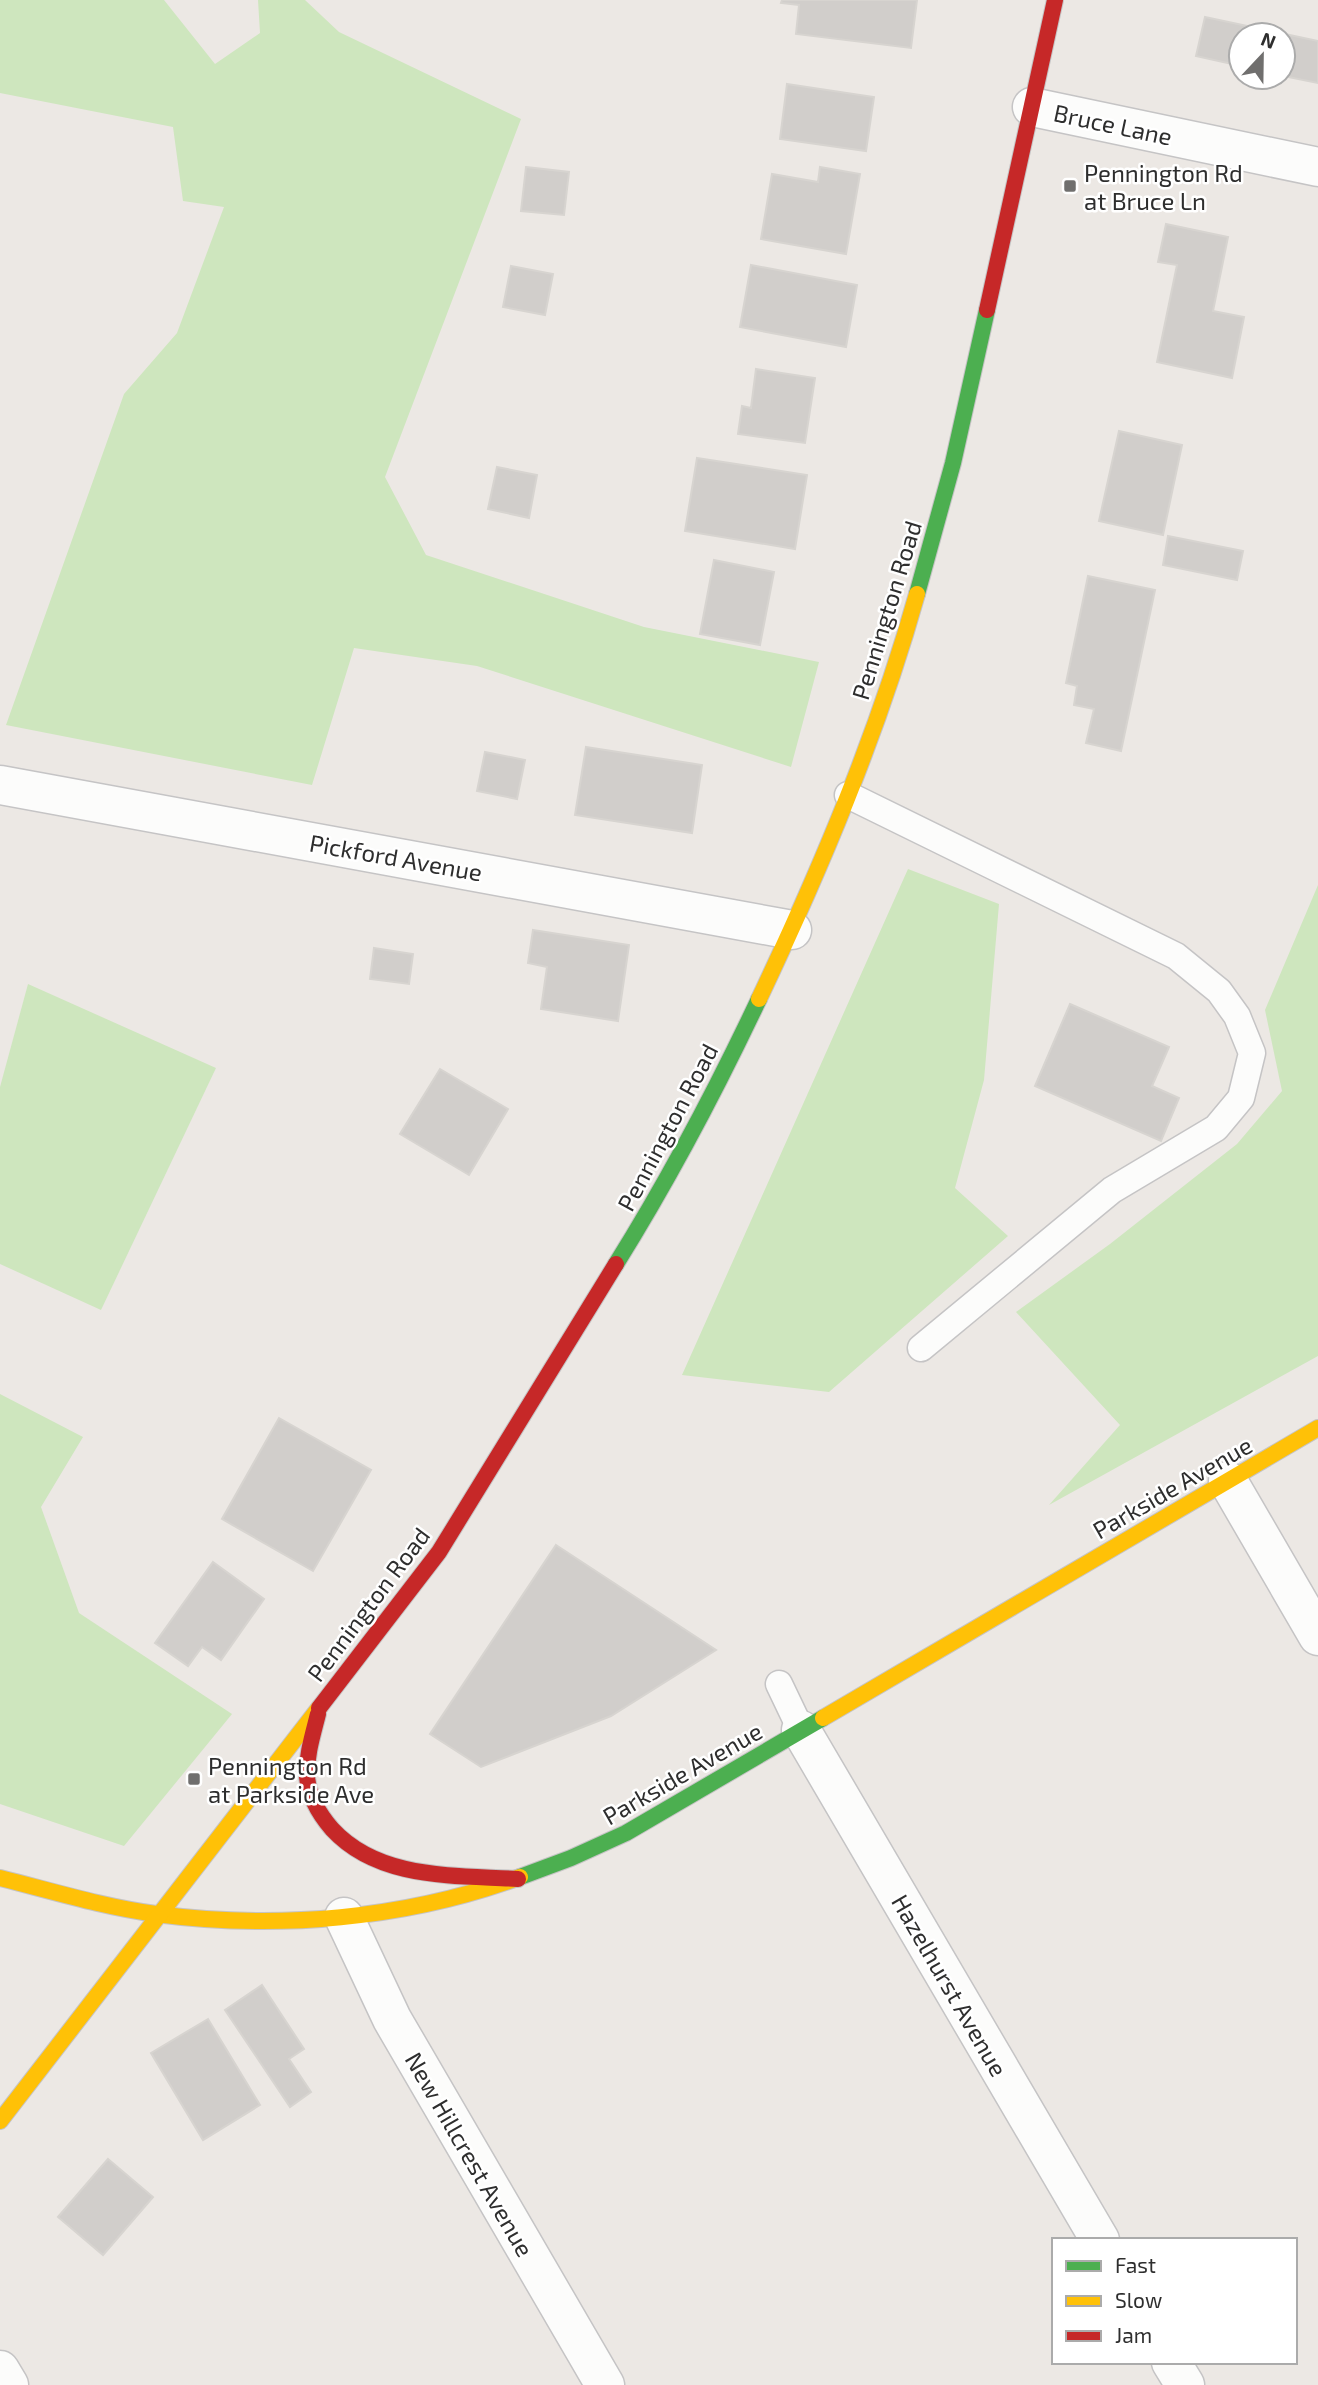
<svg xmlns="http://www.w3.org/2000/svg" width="1318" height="2385" font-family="'Exo 2',sans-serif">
	<rect width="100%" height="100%" fill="#ece8e4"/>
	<!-- green -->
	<g fill="#cee6be">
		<path d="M0 0H164L215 64 260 33 258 0H305L339 32 521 119 385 477 426 555 644 627 819 662 791 767 477 666 354 648 312 785 6 725 124 394 177 333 224 207 183 201 173 127 0 93Z"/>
		<path d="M908 869 999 904 984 1080 955 1188 1008 1236 829 1392 682 1375Z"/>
		<path d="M1318 885V1356L1049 1505 1120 1425 1016 1312 1110 1244 1237 1144 1282 1091 1265 1010Z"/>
		<path d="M28 984 216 1068 101 1310 0 1264V1087Z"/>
		<path d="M0 1394 83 1437 41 1507 79 1613 232 1714 124 1846 0 1804Z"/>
	</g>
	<!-- building -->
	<g fill="#d1cecb" stroke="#d7d4d0" stroke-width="2">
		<path d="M782 0H917L911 48 796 34 799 5 781 3Z"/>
		<path d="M1205 17 1318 41V83L1283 76V35H1241V66L1196 56Z"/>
		<path d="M787 84 874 97 866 151 780 139Z"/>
		<path d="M526 167 569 172 564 215 521 211Z"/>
		<path d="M820 167 860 174 846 254 761 239 772 174 818 182Z"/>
		<path d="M1166 224 1228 237 1213 311 1244 317 1232 378 1157 362 1177 265 1158 262Z"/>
		<path d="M751 265 857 285 846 347 740 327Z"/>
		<path d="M511 266 553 274 545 315 503 307Z"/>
		<path d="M756 369 815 378 805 443 738 434 742 406 751 408Z"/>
		<path d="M1119 431 1182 445 1163 535 1099 521Z"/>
		<path d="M697 458 807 475 795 549 685 531Z"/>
		<path d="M497 467 537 475 529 518 488 509Z"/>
		<path d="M1168 536 1243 551 1237 580 1163 565Z"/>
		<path d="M714 560 774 572 760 645 700 634Z"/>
		<path d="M1088 576 1155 590 1121 751 1086 743 1094 709 1074 705 1077 686 1066 683Z"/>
		<path d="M586 747 702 765 692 833 575 815Z"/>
		<path d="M485 752 525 760 517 799 477 791Z"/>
		<path d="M533 930 629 945 618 1021 541 1009 547 967 528 963Z"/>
		<path d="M374 948 413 954 409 984 370 979Z"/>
		<path d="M1070 1004 1169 1047 1152 1086 1179 1098 1161 1141 1035 1086Z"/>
		<path d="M440 1069 508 1109 469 1175 400 1134Z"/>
		<path d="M279 1418 371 1470 313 1571 222 1519Z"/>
		<path d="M556 1545 716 1650 611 1716 481 1767 430 1734Z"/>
		<path d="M213 1562 264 1599 221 1660 202 1647 188 1666 155 1643Z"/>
		<path d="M262 1985 304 2049 289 2059 311 2092 290 2107 225 2010Z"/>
		<path d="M208 2019 260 2105 203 2140 151 2053Z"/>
		<path d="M108 2159 153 2197 103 2255 58 2217Z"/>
	</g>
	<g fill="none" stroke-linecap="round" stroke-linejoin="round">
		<defs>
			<g id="lane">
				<path d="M848 795 1176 956 1219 991 1237 1016 1252 1053 1241 1098 1216 1128 1112 1190 921 1348"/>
				<path d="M779 1684 801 1730"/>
			</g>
			<g id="street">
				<path d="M1032 107 1318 167"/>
				<path d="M0 785 792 930"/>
				<path d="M1228 1481 1318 1636"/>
				<path d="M801 1730 1100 2240"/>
				<path d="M344 1917 392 2019 605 2385"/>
				<path d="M1171 2362 1185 2385"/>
				<path d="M0 2370 9 2385"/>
			</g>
			<g id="fast">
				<path d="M917 594 953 463 987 310"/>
				<path d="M616 1264C669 1179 716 1090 759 999"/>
				<path d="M520 1877 571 1858 626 1833 823 1718"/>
			</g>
			<g id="slow">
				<path d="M759 999C821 868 878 733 917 594"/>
				<path d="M823 1718 1318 1428"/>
				<path d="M0 1878C52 1891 103 1907 156 1914 277 1930 406 1919 520 1877"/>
				<path d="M0 2121 319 1708"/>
			</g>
			<g id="jam">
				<path d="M987 310 1055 0"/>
				<path d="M319 1708 439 1552 616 1264"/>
				<path d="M318 1714C313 1734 306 1756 307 1777 309 1797 319 1814 332 1829 379 1880 454 1875 518 1879"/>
			</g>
		</defs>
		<!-- lane casing -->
		<use href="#lane" stroke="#c5c4c5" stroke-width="29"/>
		<!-- street casing -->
		<use href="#street" stroke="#c5c4c5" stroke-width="41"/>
		<!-- fast casing -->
		<use href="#fast" stroke="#c5c4c5" stroke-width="18"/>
		<!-- slow casing -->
		<use href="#slow" stroke="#c5c4c5" stroke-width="18"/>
		<!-- jam casing -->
		<use href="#jam" stroke="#c5c4c5" stroke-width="18"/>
		<!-- lane -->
		<use href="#lane" stroke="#fcfcfb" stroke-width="26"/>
		<!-- street -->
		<use href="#street" stroke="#fcfcfb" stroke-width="38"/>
		<!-- fast -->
		<use href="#fast" stroke="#4caf50" stroke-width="16"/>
		<!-- slow -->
		<use href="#slow" stroke="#ffc107" stroke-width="16"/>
		<!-- jam -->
		<use href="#jam" stroke="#c62828" stroke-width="16"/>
	</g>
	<!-- markers -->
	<g fill="#706f6e" stroke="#fff" stroke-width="2.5">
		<rect x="1063" y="179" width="14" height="14" rx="3.5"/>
		<rect x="187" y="1772" width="14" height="14" rx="3.5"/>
	</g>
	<g text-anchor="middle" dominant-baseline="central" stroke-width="5" stroke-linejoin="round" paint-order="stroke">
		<!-- street labels -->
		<g font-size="24" fill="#2e2e2e" stroke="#fff">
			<text transform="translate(1113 124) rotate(12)">Bruce Lane</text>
			<text transform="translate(886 610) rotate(-73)">Pennington Road</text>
			<text transform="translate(396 857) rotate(10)">Pickford Avenue</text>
			<text transform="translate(667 1127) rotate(-62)">Pennington Road</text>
			<text transform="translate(1172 1487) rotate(-30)">Parkside Avenue</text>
			<text transform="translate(368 1604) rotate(-53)">Pennington Road</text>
			<text transform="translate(682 1773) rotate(-30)">Parkside Avenue</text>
			<text transform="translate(950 1985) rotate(60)">Hazelhurst Avenue</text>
			<text transform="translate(470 2154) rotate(60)">New Hillcrest Avenue</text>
		</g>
		<!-- poi labels -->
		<g font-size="24" fill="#2e2e2e" stroke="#fff" text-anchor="start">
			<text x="1084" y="172">Pennington Rd<tspan x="1084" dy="28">at Bruce Ln</tspan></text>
			<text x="208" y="1765">Pennington Rd<tspan x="208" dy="28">at Parkside Ave</tspan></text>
		</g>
	</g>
	<!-- legend -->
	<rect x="1052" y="2238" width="245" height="126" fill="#ffffff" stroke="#ababab" stroke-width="2"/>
	<rect x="1066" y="2261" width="35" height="10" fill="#4caf50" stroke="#ababab" stroke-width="2"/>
	<text x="1115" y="2273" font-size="21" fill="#2e2e2e">Fast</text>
	<rect x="1066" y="2296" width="35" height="10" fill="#ffc107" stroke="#ababab" stroke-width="2"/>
	<text x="1115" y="2308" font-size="21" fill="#2e2e2e">Slow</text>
	<rect x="1066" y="2331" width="35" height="10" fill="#c62828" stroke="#ababab" stroke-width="2"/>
	<text x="1115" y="2343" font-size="21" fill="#2e2e2e">Jam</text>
	<!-- north arrow -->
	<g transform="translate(1262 56) rotate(22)"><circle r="33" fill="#ffffff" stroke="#ababab" stroke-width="2"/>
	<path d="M0-5L12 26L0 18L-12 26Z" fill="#706f6e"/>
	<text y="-10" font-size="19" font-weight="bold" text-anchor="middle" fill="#2e2e2e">N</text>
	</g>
</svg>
